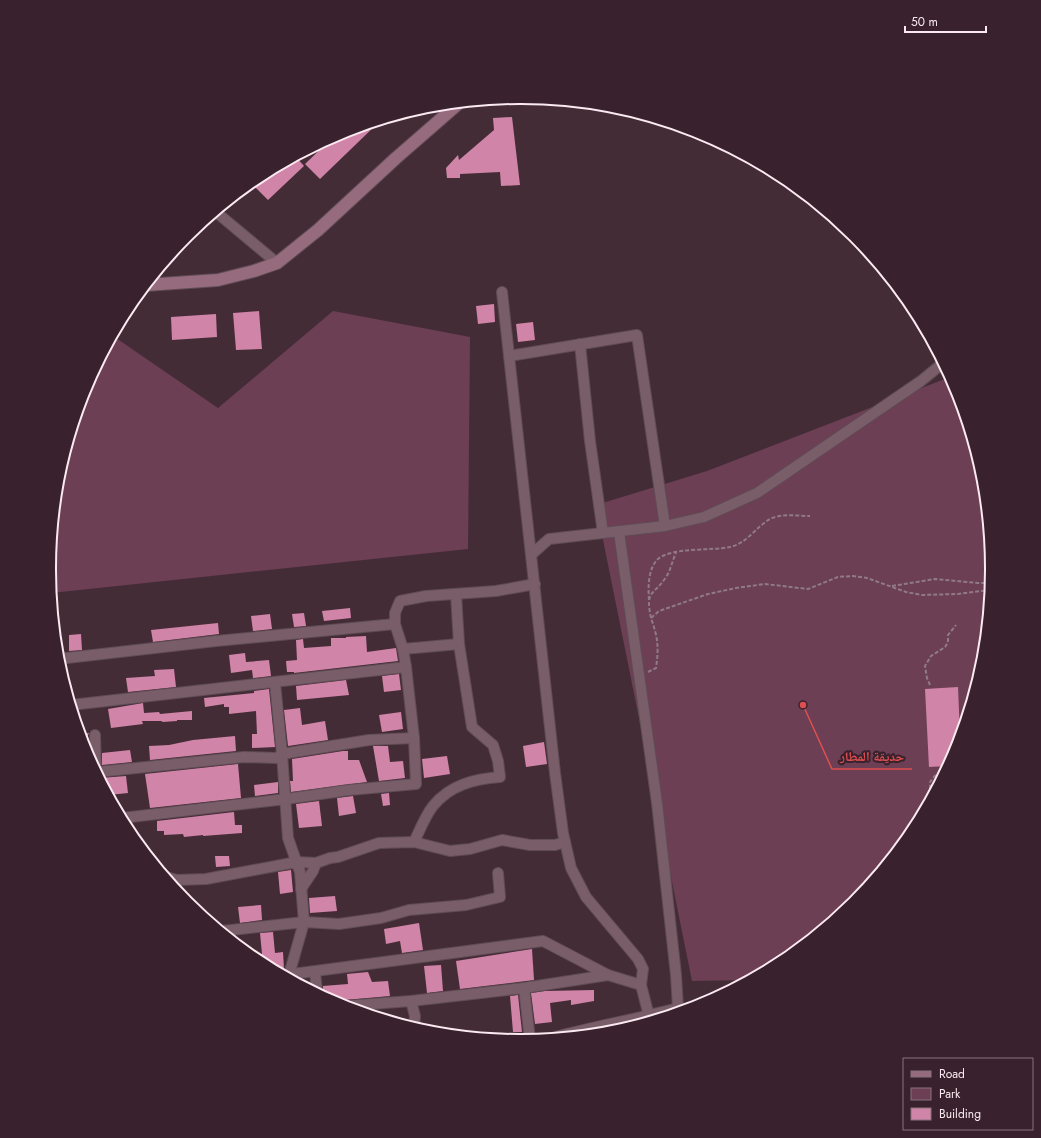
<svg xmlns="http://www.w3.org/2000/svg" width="1041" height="1138" font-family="Jost,'Noto Naskh Arabic',sans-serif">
	<rect width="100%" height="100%" fill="#442c37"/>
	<!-- green -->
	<g fill="#6c3f54">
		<path d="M333 311 470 337 468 549 51 593 49 569 58 477 85 388 113 336 218 408Z"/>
		<path d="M950 377 956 389 983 477 992 569 983 661 956 750 912 831 854 903 782 961 747 980 692 981 596 505 707 471Z"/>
	</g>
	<!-- building -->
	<g fill="#d084a7">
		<path d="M512 117 520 185 501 186 500 172 460 174V178H447L446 168 458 155 459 160 494 130 493 118Z"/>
		<path d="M379 122 320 179 305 164 333 137 340 133Z"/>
		<path d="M296 157 304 166 268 200 253 185 265 173Z"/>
		<path d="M494 304 495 322 478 324 476 306Z"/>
		<path d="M259 311 262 349 236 350 233 313Z"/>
		<path d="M216 314 217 337 172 340 171 317Z"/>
		<path d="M533 322 535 340 518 342 516 324Z"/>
		<path d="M350 608 351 618 324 621 322 611Z"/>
		<path d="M304 613 306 626 294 627 292 614Z"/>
		<path d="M270 614 272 629 253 631 251 616Z"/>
		<path d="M218 623 219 634 153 642 151 630Z"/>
		<path d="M81 634 82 650 69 651V635Z"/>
		<path d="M366 636 367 652 396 648 398 661 294 673V672H287L286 661 297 660 296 640 303 639 304 648 331 646V638H346V637Z"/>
		<path d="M245 653 246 662 269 660 271 676 253 678 252 670 231 673 229 655Z"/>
		<path d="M174 669 176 687 128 692 126 678 155 676 154 670Z"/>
		<path d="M399 674 401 690 384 692 382 676Z"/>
		<path d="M346 680 349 695 297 700 296 686Z"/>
		<path d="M958 687 960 735 956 750 947 766 929 767 925 689Z"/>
		<path d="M269 689 275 747 252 748V734H257L256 711 229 714V707H224V704L205 707 204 698 254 693V691Z"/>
		<path d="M143 703 144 713 159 712 160 714 192 711V720H177V721L163 722 161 721H142L143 724 111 728 108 709Z"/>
		<path d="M300 708 302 725 325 721 328 740 288 746 284 710Z"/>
		<path d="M401 712 403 729 382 732 379 715Z"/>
		<path d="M89 733 88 735 89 757 85 749 80 734Z"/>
		<path d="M235 736 236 751 150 760 149 746 169 745 193 740Z"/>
		<path d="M544 742 547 764 526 767 523 746Z"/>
		<path d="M373 746H388L390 762 403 761 405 778 379 781Z"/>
		<path d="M130 750 132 762 102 765V753Z"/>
		<path d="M343 751H348V760H359L367 782 291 792 290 781H293L292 759Z"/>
		<path d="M447 756 450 774 424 778 422 759Z"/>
		<path d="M238 764 241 798 150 808 145 774Z"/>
		<path d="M126 776 128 793 109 795 100 778Z"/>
		<path d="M278 782V793L255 796 254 785Z"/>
		<path d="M389 793 390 805 383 806 381 794Z"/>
		<path d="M353 796 356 813 339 816 337 798Z"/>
		<path d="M319 801 322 826 299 828 296 804Z"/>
		<path d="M234 812 235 825H242V833L203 836V835L184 837 183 834 164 835V831H157V821Z"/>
		<path d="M215 856H229L230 866 216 867Z"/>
		<path d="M291 870 293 892 280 894 278 872Z"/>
		<path d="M335 896 337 911 310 913 309 898Z"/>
		<path d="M261 905 262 920 240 923 238 907Z"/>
		<path d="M419 923 423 950 402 953 400 941 386 944 384 929Z"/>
		<path d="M273 932 275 953 283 952 284 969 279 972 258 961 250 954H262L260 933Z"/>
		<path d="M532 949 534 980 460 989 456 961Z"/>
		<path d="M441 965 443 991 427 993 424 966Z"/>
		<path d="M368 972 372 982 388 981 390 996 345 1000 337 1003 323 995V986L348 984 347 974Z"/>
		<path d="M594 990V1001L571 1005V1000L550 1003 552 1022 535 1024 531 993 545 991Z"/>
		<path d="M518 995 522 1032H513L510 996Z"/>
	</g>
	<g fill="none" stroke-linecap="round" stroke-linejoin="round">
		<defs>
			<g id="minor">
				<path d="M216 212 277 263"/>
				<path d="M502 292 555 773 563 833 571 868 586 897 638 959 643 969 641 985"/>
				<path d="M580 344 590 441 603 533"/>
				<path d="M509 356 637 335 665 526"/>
				<path d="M619 532 657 803 676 975 678 1008"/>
				<path d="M532 554 549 539 665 526 704 517 757 493 921 381 943 363"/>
				<path d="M403 649 459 644"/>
				<path d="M58 659 216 641 395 624"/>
				<path d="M275 683 282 754 288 838 300 872 304 922 289 975"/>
				<path d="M71 705 406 667"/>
				<path d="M95 735 96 771"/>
				<path d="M97 772 244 757 277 758 282 754 369 740 414 738"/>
				<path d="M122 818 286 799 349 790 416 784 414 738 406 667 403 649 395 624V613L400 601 426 596 496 591 535 584"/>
				<path d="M414 842C420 830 425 816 433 806 450 785 474 779 500 777L498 761 493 745 472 727 459 644 456 594"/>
				<path d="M166 877 177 880 206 879 297 862 316 863 330 858 338 857 379 843 414 842 450 851 470 849 502 840 530 845H555L565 842"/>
				<path d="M301 889 313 871 316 863"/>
				<path d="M222 931 304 922 339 924 381 918 409 910 466 905 500 897 498 873"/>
				<path d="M315 972 317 992"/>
				<path d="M285 975 543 941 608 975"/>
				<path d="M524 988 530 1040"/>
				<path d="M411 1001 415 1016 414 1027"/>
				<path d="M345 1006 411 1001 524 988 608 975 641 985 649 1016"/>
				<path d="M555 1037C596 1026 637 1019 678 1008L679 1011"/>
			</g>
			<path id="secondary" d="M146 285 218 280 254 271 277 263 318 230 396 158 458 104"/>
		</defs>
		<!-- minor casing -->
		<use href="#minor" stroke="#604c55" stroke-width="12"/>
		<!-- secondary casing -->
		<use href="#secondary" stroke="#604c55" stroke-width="14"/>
		<!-- path -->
		<g stroke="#907b84" stroke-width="2" stroke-dasharray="4 2" stroke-linecap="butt">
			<path d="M892 586 935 579 978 583H991"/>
			<path d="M649 600C648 588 648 568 658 559 672 547 711 551 730 547 746 544 756 527 770 519 782 513 797 516 810 516"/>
			<path d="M651 618C645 589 653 597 666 577 671 570 672 561 676 553"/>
			<path d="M648 672 656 668C659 647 658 638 651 618L659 611 708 594 736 588 765 584 808 589 838 577 853 576 867 578 906 592 922 595 958 594 990 590"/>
			<path d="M930 685 927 678 925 666 931 656 945 647 948 642V635L956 625"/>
			<path d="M932 794 930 792V782L937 773"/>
		</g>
		<!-- minor -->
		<use href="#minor" stroke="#795e69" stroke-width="10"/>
		<!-- secondary -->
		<use href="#secondary" stroke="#966b7e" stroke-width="12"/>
	</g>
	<!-- crop -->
	<path d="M0 0H1041V1138H0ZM520 104H521A464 464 0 0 1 985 568V570A464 464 0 0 1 521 1034H520A464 464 0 0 1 56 570V568A464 464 0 0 1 520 104Z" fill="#39222d" fill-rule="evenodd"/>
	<path fill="none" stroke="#fbeaf1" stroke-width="2" d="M520 104H521A464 464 0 0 1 985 568V570A464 464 0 0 1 521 1034H520A464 464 0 0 1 56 570V568A464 464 0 0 1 520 104Z"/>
	<!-- callouts -->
	<path fill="none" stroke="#dd4f50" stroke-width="1.5" d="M803 705L832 769H912"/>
	<circle fill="#dd4f50" stroke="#39222d" stroke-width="1.5" cx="803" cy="705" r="4"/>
	<g font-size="13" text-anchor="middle" font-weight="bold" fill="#dd4f50" stroke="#39222d" stroke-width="4" stroke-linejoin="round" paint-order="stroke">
		<text x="872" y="761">حديقة المطار</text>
	</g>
	<!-- legend -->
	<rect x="903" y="1058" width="130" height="72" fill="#39222d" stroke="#87727b"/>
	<rect x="911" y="1071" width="20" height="6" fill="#966b7e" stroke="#87727b"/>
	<text x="939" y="1078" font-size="12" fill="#fbeaf1">Road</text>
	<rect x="911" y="1088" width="20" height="12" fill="#6c3f54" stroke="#87727b"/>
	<text x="939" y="1098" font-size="12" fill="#fbeaf1">Park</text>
	<rect x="911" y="1108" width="20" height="12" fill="#d084a7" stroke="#87727b"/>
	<text x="939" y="1118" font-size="12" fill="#fbeaf1">Building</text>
	<!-- scale -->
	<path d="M905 26v6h81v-6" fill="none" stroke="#fbeaf1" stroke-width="2"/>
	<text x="911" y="26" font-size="12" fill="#fbeaf1" stroke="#39222d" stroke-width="3" paint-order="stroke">50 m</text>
</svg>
